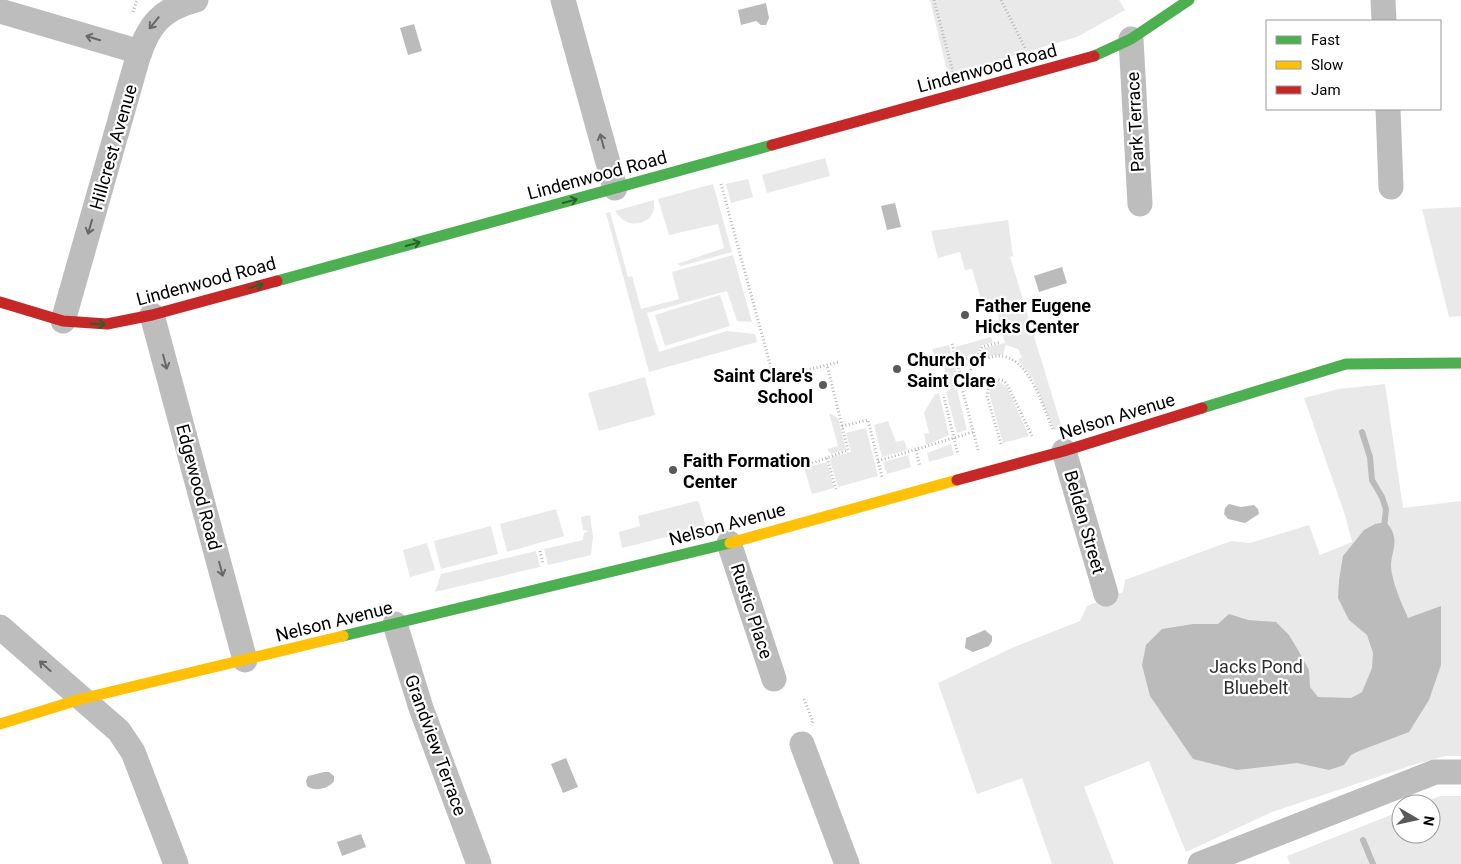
<svg xmlns="http://www.w3.org/2000/svg" width="1461" height="864" font-family="Roboto,sans-serif">
	<rect width="100%" height="100%" fill="#fff"/>
	<!-- green -->
	<g fill="#e9e9e9">
		<path d="M930 0H1119L1125 10 1077 37 948 75Z"/>
		<path d="M825 158 830 176 767 193 762 175Z"/>
		<path d="M748 179 753 197 731 203 726 184Z"/>
		<path d="M713 184 732 252 681 266 677 264 724 248 718 224 669 235 658 199Z"/>
		<path d="M654 200V210L650 218C635 228 624 224 615 211Z"/>
		<path d="M1461 207V316L1449 317 1422 209Z"/>
		<path d="M610 212 628 277 632 276 641 309 679 299 672 272 733 255 752 322 737 321 727 291 647 313 659 352 727 331 755 334 757 342 649 372 606 213Z"/>
		<path d="M1008 220 1013 256 1010 257 1062 428 1054 430 1033 379 1018 360 1022 357 1018 349 1006 345 1003 355H992L978 360 984 348 1005 343 995 304 983 306 972 269 965 270 960 252 938 258 931 231Z"/>
		<path d="M720 295 730 326 665 346 655 315Z"/>
		<path d="M991 337 993 342 981 346 977 353 958 359 955 347Z"/>
		<path d="M949 345 960 383 957 389 967 430 957 433 946 392 950 390 941 356 935 357 932 349Z"/>
		<path d="M645 377 655 415 599 431 588 393Z"/>
		<path d="M998 381 1007 387 1029 436 1003 443 989 393 991 385Z"/>
		<path d="M1385 384 1403 508 1461 501V756H1446L1416 764 1272 812 1186 852 1149 761 1084 787 1114 864H1052L1022 778 977 794 938 683 1014 647 1080 621 1087 606 1123 592 1125 580 1231 541 1250 543 1309 525 1320 555 1352 542 1345 515 1304 398 1339 389Z"/>
		<path d="M939 393 949 435 926 445 924 434 929 433 924 413 935 394Z"/>
		<path d="M829 413 838 418 846 449 831 454 827 449 838 446Z"/>
		<path d="M888 421 896 442 904 440 907 450 882 457 874 425Z"/>
		<path d="M866 428 878 476 838 487 830 461 832 457 851 452 846 433Z"/>
		<path d="M951 444 954 455 929 462 927 453Z"/>
		<path d="M908 455 911 467 887 474 883 462Z"/>
		<path d="M823 463H827L834 488 812 494 804 468Z"/>
		<path d="M696 501 699 502 706 527 622 548 619 532 640 526 638 516Z"/>
		<path d="M556 509 564 536 507 552 500 524Z"/>
		<path d="M590 515 593 537 591 555 548 565 544 549 583 540 584 533 589 531 583 530 581 517Z"/>
		<path d="M491 526 498 554 441 569 434 541Z"/>
		<path d="M427 543 435 570 410 577 403 550Z"/>
		<path d="M536 551 540 567 435 592 441 574Z"/>
		<path d="M1440 796H1461V864H1290L1287 856 1401 811V834H1431V804H1420Z"/>
	</g>
	<!-- water -->
	<g fill="#bbb">
		<path d="M766 3 769 18 766 25H761L756 21 741 25 738 10Z"/>
		<path d="M414 24 422 51 408 55 400 28Z"/>
		<path d="M895 203 901 227 887 230 881 206Z"/>
		<path d="M1062 267 1067 283 1039 292 1034 276Z"/>
		<path d="M1229 504 1241 507 1254 505 1258 509 1259 514 1245 523 1228 519 1224 514 1225 508Z"/>
		<path d="M1386 522C1404 542 1387 554 1392 574 1395 589 1402 604 1408 618L1441 606V665L1429 700 1409 732 1359 751 1351 755 1344 765 1329 770 1297 763 1237 770 1193 759 1150 696 1142 665 1146 645 1162 629 1193 624H1218L1229 614 1248 620 1276 622 1289 635 1298 650 1309 670 1310 687 1318 697 1351 698 1362 692 1372 668 1373 653 1367 635 1349 620 1338 598 1339 580 1343 556 1364 530 1375 524Z"/>
		<path d="M985 630 992 636V641L989 646 973 652 965 648 966 638Z"/>
		<path d="M566 758 578 787 563 793 551 764Z"/>
		<path d="M324 772H329L334 776V781C328 789 315 792 307 786L306 781 308 776Z"/>
		<path d="M361 834 366 847 342 856 337 842Z"/>
	</g>
	<g fill="none" stroke-linecap="round" stroke-linejoin="round">
		<!-- stream -->
		<g stroke="#bbb" stroke-width="6">
			<path d="M1362 432 1370 457 1372 480 1382 497 1386 509 1384 528"/>
			<path d="M1363 840 1373 864"/>
		</g>
		<!-- path -->
		<g stroke="#b8b8b8" stroke-width="3" stroke-dasharray="1 2.5" stroke-linecap="butt">
			<path d="M934 0 953 72"/>
			<path d="M1001 0 1026 50"/>
			<path d="M133 12 137 0"/>
			<path d="M721 184 774 379"/>
			<path d="M952 344 963 384"/>
			<path d="M956 361 978 356"/>
			<path d="M976 364C1022 333 1040 399 1053 430"/>
			<path d="M803 371 839 362"/>
			<path d="M944 397 958 455"/>
			<path d="M842 426 868 420 882 477"/>
			<path d="M1001 444 987 396 989 384 995 379 1004 381 1008 386 1032 436"/>
			<path d="M916 450 920 467"/>
			<path d="M978 450 962 388 982 347 1001 342"/>
			<path d="M827 458 836 489"/>
			<path d="M878 461 973 432"/>
			<path d="M799 468 848 450 827 365"/>
			<path d="M540 551 543 564"/>
			<path d="M804 699 813 721 811 725"/>
		</g>
		<!-- street -->
		<g stroke="#bdbdbd" stroke-width="25">
			<path d="M563 0 615 188"/>
			<path d="M1383 0 1384 21"/>
			<path d="M0 11 140 52"/>
			<path d="M1131 39 1140 204"/>
			<path d="M1388 109 1391 187"/>
			<path d="M152 315 245 660"/>
			<path d="M63 321 138 57C149 24 162 9 196 0"/>
			<path d="M1064 451 1106 594"/>
			<path d="M729 543 774 679"/>
			<path d="M395 624 421 708 479 864"/>
			<path d="M0 627 119 731 133 752 176 864"/>
			<path d="M802 744 847 864"/>
			<path d="M1200 864 1435 772H1461"/>
		</g>
		<!-- fast -->
		<g stroke="#4caf50" stroke-width="11">
			<path d="M1094 56 1131 39 1189 0"/>
			<path d="M277 281 772 145"/>
			<path d="M1202 408 1346 364 1461 363"/>
			<path d="M343 636 730 543"/>
		</g>
		<!-- slow -->
		<g stroke="#ffc107" stroke-width="11">
			<path d="M730 543 957 480"/>
			<path d="M0 724 81 699 343 636"/>
		</g>
		<!-- jam -->
		<g stroke="#c62828" stroke-width="11">
			<path d="M772 145 1094 56"/>
			<path d="M0 302 63 321 107 324 152 315 277 281"/>
			<path d="M957 480 1064 451 1202 408"/>
		</g>
	</g>
	<!-- one-way arrows -->
	<defs><path id="oneway-shaft" d="M-6 0H5M1.5-3L5.5 0L1.5 3" fill="none" stroke-width="1.6" stroke-linecap="round" stroke-linejoin="round" transform="scale(1.25)"/></defs>
	<g stroke="#686868">
		<use href="#oneway-shaft" transform="translate(154 23) rotate(129)"/>
		<use href="#oneway-shaft" transform="translate(93 38) rotate(-163)"/>
		<use href="#oneway-shaft" transform="translate(602 141) rotate(-105)"/>
		<use href="#oneway-shaft" transform="translate(90 227) rotate(106)"/>
		<use href="#oneway-shaft" transform="translate(165 362) rotate(75)"/>
		<use href="#oneway-shaft" transform="translate(221 569) rotate(75)"/>
		<use href="#oneway-shaft" transform="translate(45 666) rotate(-138)"/>
	</g>
	<g stroke="#2a602c">
		<use href="#oneway-shaft" transform="translate(570 201) rotate(-15)"/>
		<use href="#oneway-shaft" transform="translate(413 244) rotate(-15)"/>
		<use href="#oneway-shaft" transform="translate(256 286) rotate(-15)"/>
		<use href="#oneway-shaft" transform="translate(98 324) rotate(4)"/>
	</g>
	<!-- markers -->
	<g fill="#595959" stroke="#fff" stroke-width="2">
		<circle cx="965" cy="315" r="5"/>
		<circle cx="897" cy="369" r="5"/>
		<circle cx="823" cy="385" r="5"/>
		<circle cx="673" cy="470" r="5"/>
	</g>
	<g text-anchor="middle" dominant-baseline="central" stroke-width="4.5" stroke-linejoin="round" paint-order="stroke">
		<!-- street labels -->
		<g font-size="18" fill="#000" stroke="#fff">
			<text transform="translate(987 68) rotate(-15)">Lindenwood Road</text>
			<text transform="translate(1135 122) rotate(-93)">Park Terrace</text>
			<text transform="translate(113 147) rotate(-74)">Hillcrest Avenue</text>
			<text transform="translate(597 175) rotate(-15)">Lindenwood Road</text>
			<text transform="translate(206 281) rotate(-15)">Lindenwood Road</text>
			<text transform="translate(1117 416) rotate(-17)">Nelson Avenue</text>
			<text transform="translate(199 487) rotate(75)">Edgewood Road</text>
			<text transform="translate(1085 522) rotate(74)">Belden Street</text>
			<text transform="translate(727 524) rotate(-15)">Nelson Avenue</text>
			<text transform="translate(752 611) rotate(72)">Rustic Place</text>
			<text transform="translate(334 621) rotate(-14)">Nelson Avenue</text>
			<text transform="translate(436 745) rotate(70)">Grandview Terrace</text>
		</g>
		<!-- poi labels -->
		<g font-size="18" font-weight="bold" fill="#000" stroke="#fff" text-anchor="start">
			<text x="975" y="305">Father Eugene<tspan x="975" dy="21">Hicks Center</tspan></text>
			<text x="907" y="359">Church of<tspan x="907" dy="21">Saint Clare</tspan></text>
			<text x="813" y="375" text-anchor="end">Saint Clare's<tspan x="813" dy="21">School</tspan></text>
			<text x="683" y="460">Faith Formation<tspan x="683" dy="21">Center</tspan></text>
		</g>
		<!-- park labels -->
		<g font-size="18" fill="#2e2e2e" stroke="#fff">
			<text x="1256" y="666">Jacks Pond<tspan x="1256" dy="21">Bluebelt</tspan></text>
		</g>
	</g>
	<!-- legend -->
	<rect x="1266" y="20" width="175" height="90" fill="#ffffff" stroke="#999999"/>
	<rect x="1276" y="36" width="25" height="8" fill="#4caf50" stroke="#999999"/>
	<text x="1311" y="45" font-size="15" fill="#000000">Fast</text>
	<rect x="1276" y="61" width="25" height="8" fill="#ffc107" stroke="#999999"/>
	<text x="1311" y="70" font-size="15" fill="#000000">Slow</text>
	<rect x="1276" y="86" width="25" height="8" fill="#c62828" stroke="#999999"/>
	<text x="1311" y="95" font-size="15" fill="#000000">Jam</text>
	<!-- north arrow -->
	<g transform="translate(1416 819) rotate(99)"><circle r="24" fill="#ffffff" stroke="#999999"/>
	<path d="M0-4L9 19L0 12L-9 19Z" fill="#595959"/>
	<text y="-8" font-size="14" font-weight="bold" text-anchor="middle" fill="#000000">N</text>
	</g>
</svg>
